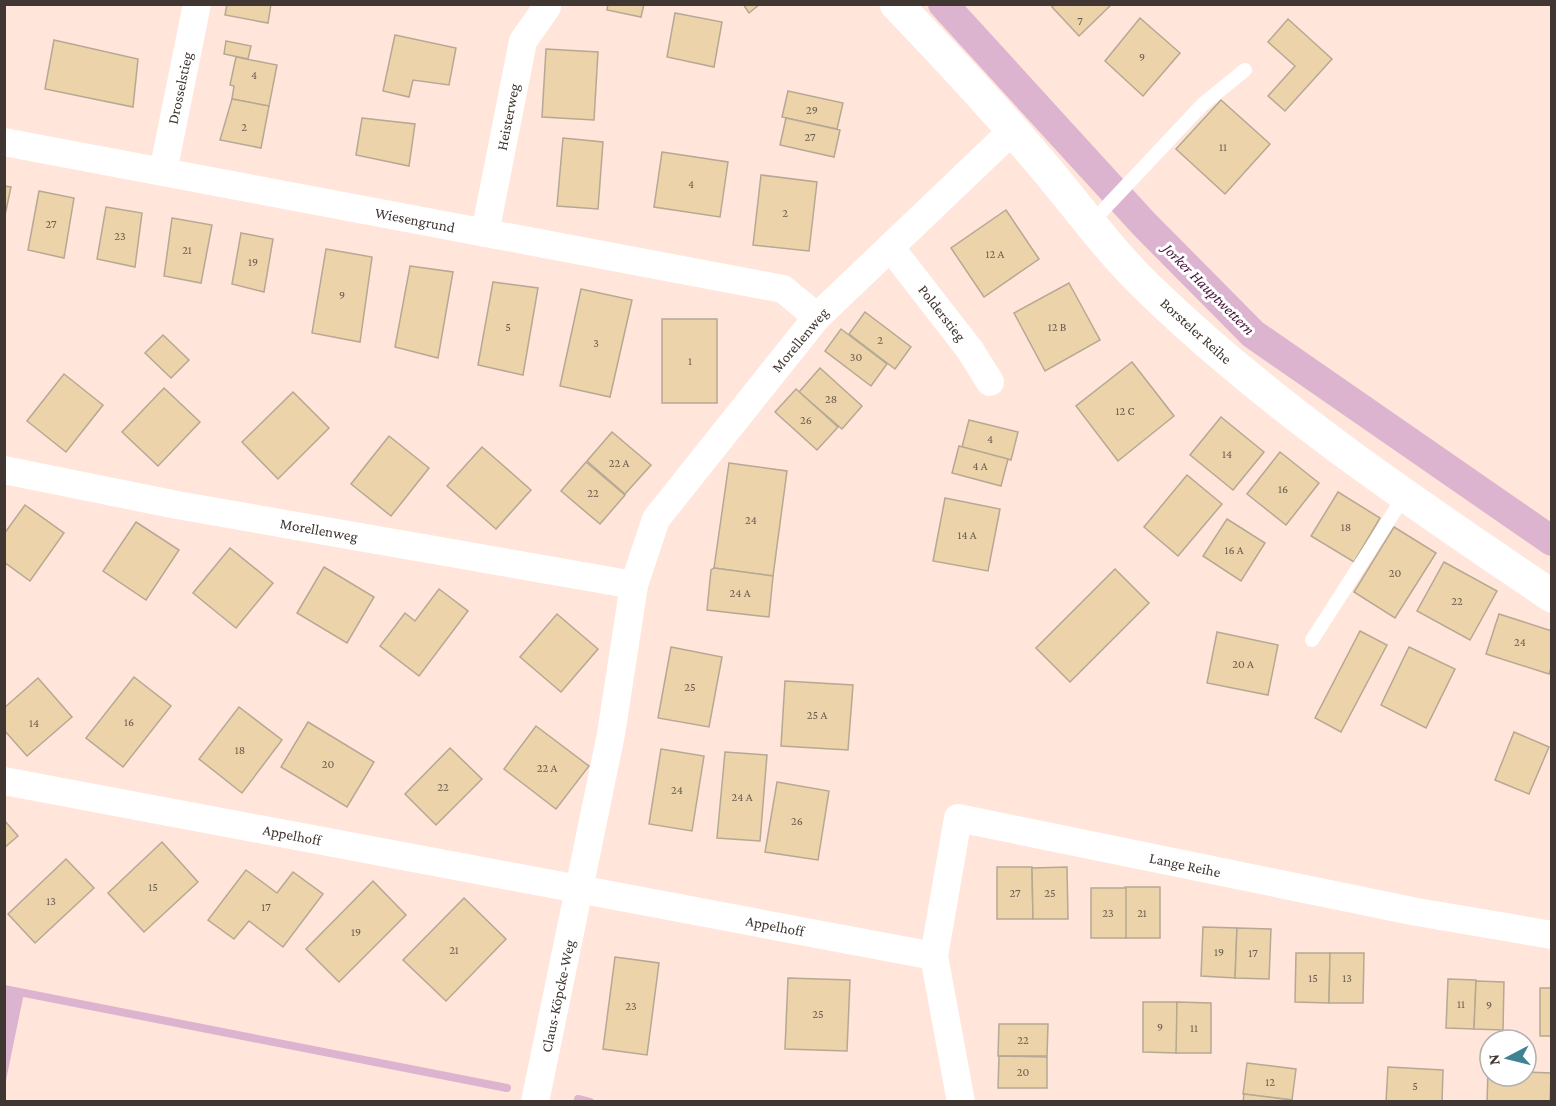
<svg xmlns="http://www.w3.org/2000/svg" width="1556" height="1106" font-family="'Crimson Pro',serif">
	<rect width="100%" height="100%" fill="#ffe5da"/>
	<!-- water -->
	<path fill="#ddb4d0" d="M5 989 24 993 5 1085 4 989Z"/>
	<g fill="none" stroke-linecap="round" stroke-linejoin="round">
		<!-- stream -->
		<g stroke="#ddb4d0" stroke-width="8">
			<path d="M4 989 507 1088"/>
			<path d="M578 1099 590 1102"/>
		</g>
		<!-- canal -->
		<path stroke="#ddb4d0" stroke-width="30" d="M943 4 1144 224 1253 334 1552 541"/>
	</g>
	<!-- building -->
	<g fill="#ecd3aa" stroke="#b5a994" stroke-width="1.5">
		<path d="M227 4H271L268 23 225 15Z"/>
		<path d="M608 4H644L641 17 607 10Z"/>
		<path d="M743 4H760L749 13Z"/>
		<path d="M1055 4H1112L1079 36 1052 7Z"/>
		<path d="M675 13 722 22 714 67 667 57Z"/>
		<path d="M1140 18 1180 53 1143 96 1105 61Z"/>
		<path d="M1288 19 1332 59 1285 111 1268 96 1295 66 1268 42Z"/>
		<path d="M395 35 456 48 449 85 413 80 409 97 383 91Z"/>
		<path d="M54 40 138 59 133 107 45 89Z"/>
		<path d="M226 41 251 46 248 59 224 54Z"/>
		<path d="M546 49 598 52 594 120 542 117Z"/>
		<path d="M236 57 277 65 269 106 232 99 234 86 230 85Z"/>
		<path d="M788 91 843 103 837 129 782 117Z"/>
		<path d="M232 99 269 106 261 148 220 140Z"/>
		<path d="M1221 100 1270 144 1225 194 1176 149Z"/>
		<path d="M362 118 415 124 409 166 356 155Z"/>
		<path d="M786 118 840 130 834 157 780 145Z"/>
		<path d="M563 138 603 142 598 209 557 206Z"/>
		<path d="M662 152 728 162 720 217 654 207Z"/>
		<path d="M761 175 817 182 809 251 753 245Z"/>
		<path d="M4 186 11 187 4 220Z"/>
		<path d="M39 191 74 198 64 258 28 250Z"/>
		<path d="M106 207 142 213 135 267 97 259Z"/>
		<path d="M1006 210 1039 259 984 297 951 248Z"/>
		<path d="M172 218 212 225 201 283 164 276Z"/>
		<path d="M241 233 273 239 264 292 232 284Z"/>
		<path d="M326 249 372 257 360 342 312 333Z"/>
		<path d="M410 266 453 272 438 358 395 347Z"/>
		<path d="M493 282 538 288 523 375 478 365Z"/>
		<path d="M1069 283 1100 340 1045 371 1014 313Z"/>
		<path d="M581 289 632 300 610 397 560 386Z"/>
		<path d="M865 312 911 347 895 369 849 334Z"/>
		<rect x="662" y="319" width="55" height="84"/>
		<path d="M841 329 887 364 871 386 825 351Z"/>
		<path d="M163 335 189 360 171 378 145 353Z"/>
		<path d="M1132 362 1174 416 1118 461 1076 406Z"/>
		<path d="M820 368 862 406 842 429 799 392Z"/>
		<path d="M64 374 103 405 66 452 27 421Z"/>
		<path d="M164 388 200 422 158 466 122 432Z"/>
		<path d="M796 389 838 427 817 450 775 412Z"/>
		<path d="M293 392 329 428 278 479 242 442Z"/>
		<path d="M1221 417 1264 452 1233 490 1190 455Z"/>
		<path d="M969 420 1018 432 1011 460 962 447Z"/>
		<path d="M612 432 651 465 625 494 587 461Z"/>
		<path d="M389 436 429 468 391 516 351 484Z"/>
		<path d="M959 446 1008 459 1001 486 952 473Z"/>
		<path d="M482 447 531 490 496 529 447 486Z"/>
		<path d="M1280 452 1319 483 1286 525 1247 494Z"/>
		<path d="M586 462 625 495 600 524 561 491Z"/>
		<path d="M729 463 787 471 773 576 714 568Z"/>
		<path d="M1187 475 1222 504 1178 556 1144 527Z"/>
		<path d="M1338 492 1380 518 1354 562 1311 536Z"/>
		<path d="M945 498 1000 509 988 571 933 561Z"/>
		<path d="M25 505 64 533 30 581 4 562V534Z"/>
		<path d="M1227 519 1265 543 1241 581 1203 556Z"/>
		<path d="M136 522 179 550 146 600 103 571Z"/>
		<path d="M1394 527 1436 553 1395 618 1354 592Z"/>
		<path d="M230 548 273 583 236 628 193 593Z"/>
		<path d="M1444 562 1497 591 1470 640 1417 611Z"/>
		<path d="M324 567 374 597 347 643 297 613Z"/>
		<path d="M714 568 773 576 769 617 707 610 711 570Z"/>
		<path d="M1115 569 1149 603 1070 682 1036 648Z"/>
		<path d="M439 589 468 611 419 676 380 646 405 613 415 621Z"/>
		<path d="M557 614 598 649 561 692 520 657Z"/>
		<path d="M1499 614 1552 631V665L1549 674 1486 654Z"/>
		<path d="M1360 631 1387 645 1341 732 1315 718Z"/>
		<path d="M1217 632 1278 645 1268 695 1207 683Z"/>
		<path d="M671 647 722 657 709 727 658 718Z"/>
		<path d="M1409 647 1455 669 1426 728 1381 705Z"/>
		<path d="M134 677 171 706 123 767 86 738Z"/>
		<path d="M38 678 72 717 27 756 4 730V708Z"/>
		<path d="M785 681 853 685 848 750 781 746Z"/>
		<path d="M239 707 282 740 242 793 199 759Z"/>
		<path d="M308 722 374 762 347 807 281 767Z"/>
		<path d="M536 726 589 766 556 809 504 769Z"/>
		<path d="M1514 732 1549 747 1529 794 1495 780Z"/>
		<path d="M450 748 482 779 436 825 405 794Z"/>
		<path d="M661 749 704 756 692 831 649 824Z"/>
		<path d="M725 752 767 755 760 841 717 838Z"/>
		<path d="M777 782 829 791 818 860 765 852Z"/>
		<path d="M4 820 18 836 4 848Z"/>
		<path d="M162 842 198 882 144 932 108 893Z"/>
		<path d="M66 859 94 888 35 943 8 914Z"/>
		<path d="M997 867H1032L1033 919H997Z"/>
		<path d="M1067 867 1068 919H1033L1032 868Z"/>
		<path d="M246 870 277 893 293 872 323 894 283 947 249 921 234 939 208 920Z"/>
		<path d="M373 881 406 915 339 982 306 949Z"/>
		<rect x="1125" y="887" width="35" height="51"/>
		<rect x="1091" y="888" width="35" height="50"/>
		<path d="M464 898 506 939 446 1001 403 960Z"/>
		<path d="M1203 927 1237 928 1235 978 1201 976Z"/>
		<path d="M1237 928 1271 929 1269 979 1235 978Z"/>
		<path d="M1296 953H1330L1329 1003 1295 1002Z"/>
		<path d="M1330 953H1364L1363 1003H1329Z"/>
		<path d="M615 957 659 963 647 1055 603 1049Z"/>
		<path d="M788 978 850 980 847 1051 785 1049Z"/>
		<path d="M1448 979 1476 980 1474 1029 1446 1028Z"/>
		<path d="M1476 981 1504 982 1503 1030 1474 1029Z"/>
		<rect x="1540" y="988" width="12" height="48"/>
		<path d="M1143 1002H1177V1053L1143 1052Z"/>
		<path d="M1177 1002 1211 1003V1053H1176Z"/>
		<path d="M999 1024H1048L1047 1056H998Z"/>
		<path d="M999 1056 1047 1057V1088H998Z"/>
		<path d="M1247 1063 1296 1069 1292 1100 1243 1094Z"/>
		<path d="M1388 1067 1443 1070 1442 1102H1386Z"/>
		<path d="M1488 1071 1490 1076H1526V1072L1551 1073 1550 1102H1487Z"/>
		<path d="M1244 1094 1292 1100V1102H1243Z"/>
	</g>
	<g fill="none" stroke-linecap="round" stroke-linejoin="round">
		<!-- lane -->
		<g stroke="#fff" stroke-width="14">
			<path d="M1091 223 1203 104 1245 70"/>
			<path d="M1312 640 1405 495"/>
		</g>
		<!-- street -->
		<g stroke="#fff" stroke-width="28">
			<path d="M4 142 783 289 817 317"/>
			<path d="M163 172 197 4"/>
			<path d="M485 233 523 41 547 7"/>
			<path d="M890 247 970 350 990 382"/>
			<path d="M4 470 177 505 634 585"/>
			<path d="M4 781 934 956"/>
			<path d="M535 1102 611 734 634 585 656 519 817 317 1012 131"/>
			<path d="M961 1102 934 956 958 818 1417 912 1552 935"/>
		</g>
		<!-- secondary -->
		<path stroke="#fff" stroke-width="33" d="M896 4C948 58 998 112 1046 169 1078 207 1109 250 1146 286 1267 404 1411 501 1552 596"/>
	</g>
	<g text-anchor="middle" dominant-baseline="central" stroke-width="6" stroke-linejoin="round" paint-order="stroke">
		<!-- number labels -->
		<g font-size="12" fill="#6b5d50">
			<text x="1080" y="21">7</text>
			<text x="1142" y="57">9</text>
			<text x="254" y="75">4</text>
			<text x="812" y="110">29</text>
			<text x="244" y="127">2</text>
			<text x="810" y="137">27</text>
			<text x="1223" y="147">11</text>
			<text x="691" y="184">4</text>
			<text x="785" y="213">2</text>
			<text x="51" y="224">27</text>
			<text x="120" y="236">23</text>
			<text x="187" y="250">21</text>
			<text x="995" y="254">12 A</text>
			<text x="253" y="262">19</text>
			<text x="342" y="295">9</text>
			<text x="508" y="327">5</text>
			<text x="1057" y="327">12 B</text>
			<text x="880" y="340">2</text>
			<text x="596" y="343">3</text>
			<text x="856" y="357">30</text>
			<text x="690" y="361">1</text>
			<text x="831" y="399">28</text>
			<text x="1125" y="411">12 C</text>
			<text x="806" y="420">26</text>
			<text x="990" y="439">4</text>
			<text x="1227" y="454">14</text>
			<text x="619" y="463">22 A</text>
			<text x="980" y="466">4 A</text>
			<text x="1283" y="489">16</text>
			<text x="593" y="493">22</text>
			<text x="751" y="520">24</text>
			<text x="1346" y="527">18</text>
			<text x="967" y="535">14 A</text>
			<text x="1234" y="550">16 A</text>
			<text x="1395" y="573">20</text>
			<text x="740" y="593">24 A</text>
			<text x="1457" y="601">22</text>
			<text x="1520" y="642">24</text>
			<text x="1243" y="664">20 A</text>
			<text x="690" y="687">25</text>
			<text x="817" y="715">25 A</text>
			<text x="129" y="722">16</text>
			<text x="34" y="723">14</text>
			<text x="240" y="750">18</text>
			<text x="328" y="764">20</text>
			<text x="547" y="768">22 A</text>
			<text x="443" y="787">22</text>
			<text x="677" y="790">24</text>
			<text x="742" y="797">24 A</text>
			<text x="797" y="821">26</text>
			<text x="153" y="887">15</text>
			<text x="1015" y="893">27</text>
			<text x="1050" y="893">25</text>
			<text x="51" y="901">13</text>
			<text x="266" y="907">17</text>
			<text x="1108" y="913">23</text>
			<text x="1142" y="913">21</text>
			<text x="356" y="932">19</text>
			<text x="454" y="950">21</text>
			<text x="1219" y="952">19</text>
			<text x="1253" y="953">17</text>
			<text x="1313" y="978">15</text>
			<text x="1347" y="978">13</text>
			<text x="1461" y="1004">11</text>
			<text x="1489" y="1005">9</text>
			<text x="631" y="1006">23</text>
			<text x="818" y="1014">25</text>
			<text x="1160" y="1027">9</text>
			<text x="1194" y="1028">11</text>
			<text x="1023" y="1040">22</text>
			<text x="1023" y="1072">20</text>
			<text x="1270" y="1082">12</text>
			<text x="1415" y="1086">5</text>
		</g>
		<!-- street labels -->
		<g font-size="15" fill="#403632" stroke="#fff">
			<text transform="translate(180 88) rotate(-78)">Drosselstieg</text>
			<text transform="translate(508 117) rotate(-79)">Heisterweg</text>
			<text transform="translate(415 220) rotate(11)">Wiesengrund</text>
			<text transform="translate(942 313) rotate(52)">Polderstieg</text>
			<text transform="translate(1196 331) rotate(42)">Borsteler Reihe</text>
			<text transform="translate(800 340) rotate(-50)">Morellenweg</text>
			<text transform="translate(319 530) rotate(10)">Morellenweg</text>
			<text transform="translate(292 835) rotate(11)">Appelhoff</text>
			<text transform="translate(1185 865) rotate(12)">Lange Reihe</text>
			<text transform="translate(775 926) rotate(11)">Appelhoff</text>
			<text transform="translate(558 996) rotate(-78)">Claus-Köpcke-Weg</text>
		</g>
		<!-- water labels -->
		<g font-size="16" font-style="italic" fill="#47163c" stroke="#fff">
			<text transform="translate(1209 289) rotate(45)">Jorker Hauptwettern</text>
		</g>
	</g>
	<!-- border -->
	<rect width="1556" height="1106" fill="none" stroke="#403632" stroke-width="12"/>
	<!-- north arrow -->
	<g transform="translate(1508 1058) rotate(263)"><circle r="28" fill="#ffffff" stroke="#b3afad" stroke-width="1.5"/>
	<path d="M0-4.5L10 22L0 15L-10 22Z" fill="#408293"/>
	<text y="-9" font-size="16" font-weight="bold" text-anchor="middle" fill="#403632">N</text>
	</g>
</svg>
